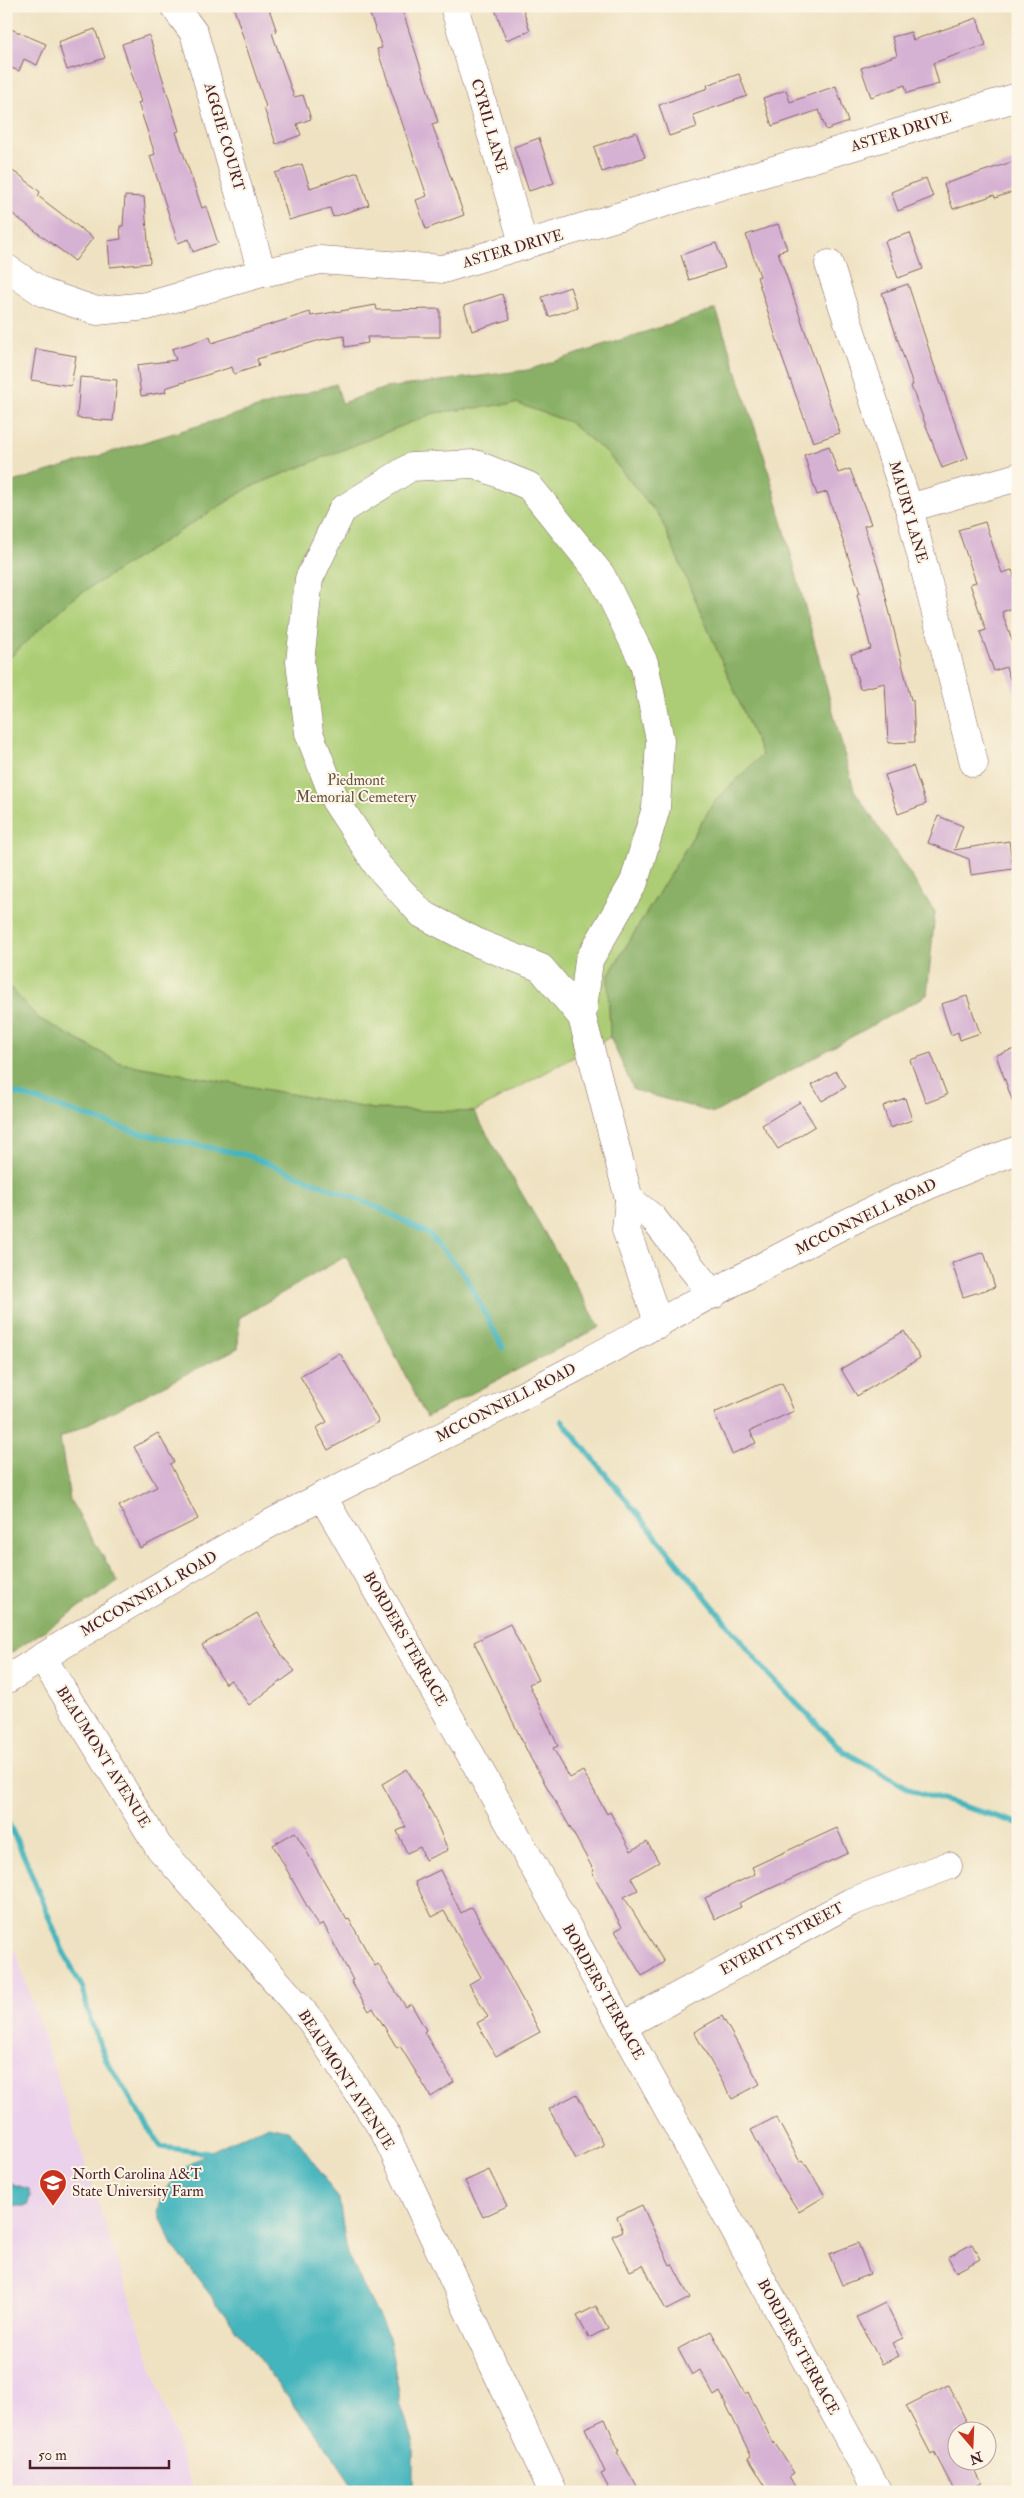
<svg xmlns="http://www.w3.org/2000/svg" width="1024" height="2498" font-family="'IM FELL Double Pica',serif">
	<rect width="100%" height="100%" fill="#fcf5e5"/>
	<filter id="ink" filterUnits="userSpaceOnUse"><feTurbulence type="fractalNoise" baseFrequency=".02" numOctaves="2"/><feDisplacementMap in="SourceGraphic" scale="10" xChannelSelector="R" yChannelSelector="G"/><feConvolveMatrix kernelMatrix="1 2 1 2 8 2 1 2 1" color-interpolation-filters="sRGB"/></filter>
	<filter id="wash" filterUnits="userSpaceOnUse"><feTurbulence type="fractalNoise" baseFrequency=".0096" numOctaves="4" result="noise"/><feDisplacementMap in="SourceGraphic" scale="20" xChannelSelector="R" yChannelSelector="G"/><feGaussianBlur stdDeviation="1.12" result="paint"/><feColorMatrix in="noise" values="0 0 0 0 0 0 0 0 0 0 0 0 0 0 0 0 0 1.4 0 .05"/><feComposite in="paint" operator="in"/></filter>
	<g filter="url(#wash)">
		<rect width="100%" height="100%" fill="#efe2c2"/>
		<!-- built -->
		<path fill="#ebd1eb" d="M6 1922 193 2492H6Z"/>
		<!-- green -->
		<path fill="#accd75" stroke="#7b7650" d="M516 403 569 422 606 452 660 517 762 755 714 802 608 976 610 1037 474 1112 373 1109 120 1063 38 1018 6 983V661L70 600 250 487 434 413Z"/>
		<!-- forest -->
		<g fill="#89b066" stroke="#6a6848">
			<path d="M716 309 767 465 854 790 935 912 927 995 714 1113 634 1090 610 1037 608 976 714 802 762 755 660 517 606 452 569 422 516 403 434 413 250 487 70 600 6 661V484L336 384 342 403 385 388 528 370Z"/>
			<path d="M6 983 38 1018 120 1063 373 1109 474 1112 600 1327 426 1417 346 1256 239 1318 238 1348 60 1438 70 1500 118 1582 6 1656Z"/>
		</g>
		<!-- water -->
		<g fill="#45b5bd" stroke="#486a74">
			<path d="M266 2126 288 2130 298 2140 339 2199 347 2254 389 2337 401 2405 413 2444V2492H357L337 2462 171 2243 158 2210C160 2204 162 2197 165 2191 183 2158 234 2141 266 2126Z"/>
			<path d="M6 2182 29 2189 30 2197 27 2206H6Z"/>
		</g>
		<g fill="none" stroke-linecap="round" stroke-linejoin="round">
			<!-- stream -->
			<g stroke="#45b5bd" stroke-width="5.5">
				<path d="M6 1090 138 1133 246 1155 377 1207 429 1234 465 1275 503 1348"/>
				<path d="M562 1421 769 1675 843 1751 915 1792 1018 1823"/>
				<path d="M6 1818 24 1856 62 1949 83 1989 90 2019 106 2060 161 2147 208 2153 212 2159"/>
			</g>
		</g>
		<g id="blocks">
			<!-- building -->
			<g fill="#d5b1d3">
				<path d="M233 6H268L277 32 272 33 294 97 303 95 311 119 297 124 301 135 276 144 264 108 266 107Z"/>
				<path d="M367 6H401L438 122 432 124 464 215 426 229 416 200 427 196 377 49 382 48Z"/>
				<path d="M494 6H522L530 31 506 40Z"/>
				<path d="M977 18 986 45 933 63 939 84 907 93 905 85 871 97 861 68 897 55 892 37 911 32 913 40Z"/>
				<path d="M6 27 46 44 37 65 24 59 19 71 6 66Z"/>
				<path d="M95 29 105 58 67 70 58 42Z"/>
				<path d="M149 35 179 131 176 132 202 208 206 206 218 243 193 252 189 239 178 243 150 156 155 154 138 103 141 102 122 44Z"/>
				<path d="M739 74 747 96 693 115 697 127 669 136 659 105 708 88 707 85Z"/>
				<path d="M836 86 848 122 826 130 819 110 772 126 763 98 786 90 790 102Z"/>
				<path d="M636 132 645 157 602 172 594 147Z"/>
				<path d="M539 138 554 183 529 191 514 147Z"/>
				<path d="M1018 160V190L995 198 994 195 953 209 944 184Z"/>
				<path d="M302 164 310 188 358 172 369 205 333 217 330 208 289 220 275 173Z"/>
				<path d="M6 167 22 177 40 192 38 196 93 238 75 261 6 209Z"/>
				<path d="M926 178 933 197 898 211 891 192Z"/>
				<path d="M125 196 144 197 150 263 110 267 108 241 121 239 120 226H123Z"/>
				<path d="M778 224 787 249 778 252 840 433 813 442 784 363 757 277 760 276 746 235Z"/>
				<path d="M910 233 923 269 898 278 885 241Z"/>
				<path d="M716 243 725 268 689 280 681 255Z"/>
				<path d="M908 284 933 362 968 458 942 468 911 386 913 385 882 293Z"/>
				<path d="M570 287 577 307 549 317 542 297Z"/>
				<path d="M502 294 510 319 472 331 464 306Z"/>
				<path d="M376 305 377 310 440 309V337H367L368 343 345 347 344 336 320 340 257 359 259 366 234 374 232 367 165 388 166 392 141 396 137 365 176 360 172 349 210 337 212 343 310 312 311 316Z"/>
				<path d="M36 349 76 356 71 386 31 380Z"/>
				<path d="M80 377 117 380 113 421 77 418Z"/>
				<path d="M829 446 838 473 850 469 871 524 864 526 880 573 911 700H913L915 742 888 743 885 683 860 689 851 654 871 649 857 594 860 593 827 492 817 495 804 455Z"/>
				<path d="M985 522 1002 573 1012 570 1018 587V606L1002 612 1018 657V694H1015L1006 667 994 671 980 632 986 630 970 584 976 582 958 530Z"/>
				<path d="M913 766 926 804 898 814 885 775Z"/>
				<path d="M938 816 963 826 954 850 1009 841 1013 869 971 875 969 859 928 843Z"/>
				<path d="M967 996 980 1033 960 1040 958 1032 951 1035 941 1004Z"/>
				<path d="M1018 1048V1111H1016L996 1055Z"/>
				<path d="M931 1053 947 1095 926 1103 910 1060Z"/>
				<path d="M836 1071 846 1087 822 1101 812 1085Z"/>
				<path d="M905 1098 912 1120 890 1128 883 1106Z"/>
				<path d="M800 1102 815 1126 778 1149 762 1125Z"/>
				<path d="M984 1252 995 1287 963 1297 952 1263Z"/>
				<path d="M904 1331 920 1358 857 1396 841 1369Z"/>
				<path d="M340 1353 379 1422 328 1450 316 1428 327 1422 300 1376Z"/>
				<path d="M782 1383 794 1411 750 1431 756 1443 732 1454 714 1413Z"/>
				<path d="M158 1433 174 1462 170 1464 198 1519 140 1548 119 1506 157 1487 134 1447Z"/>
				<path d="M257 1613 283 1657 295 1671 249 1705 231 1680 225 1684 202 1645Z"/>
				<path d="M510 1624 538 1680 529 1684 558 1746 553 1748 570 1778 583 1771 607 1814 610 1812 631 1851 647 1842 659 1862 631 1878 638 1890 624 1897 664 1962 642 1976 615 1931 622 1927 592 1872 594 1871 567 1822 531 1759 474 1642Z"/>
				<path d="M407 1769 433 1815 448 1850 425 1860 420 1847 407 1853 397 1831 406 1827 382 1784Z"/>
				<path d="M837 1828 848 1853 739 1903 741 1907 715 1919 705 1898 755 1874 752 1867Z"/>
				<path d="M295 1832 347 1920 349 1919 375 1966 378 1964 406 2007 411 2004 426 2030 424 2032 454 2082 431 2097 400 2046 397 2048 373 2008 369 2011 351 1981 353 1980 323 1923 318 1926 273 1845Z"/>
				<path d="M440 1870 461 1913 472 1907 540 2032 496 2056 477 2023 488 2017 469 1984 481 1977 444 1911 432 1917 415 1882Z"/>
				<path d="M722 2016 760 2084 732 2099 694 2032Z"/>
				<path d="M577 2094 604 2145 576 2159 549 2109Z"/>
				<path d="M776 2117 800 2162 803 2160 825 2196 799 2212 769 2165 751 2130Z"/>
				<path d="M489 2170 507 2206 483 2217 465 2181Z"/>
				<path d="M642 2205 670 2265 672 2264 690 2298 666 2310 643 2265 630 2271 612 2236 623 2231 617 2217Z"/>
				<path d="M858 2243 870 2274 842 2285 829 2254Z"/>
				<path d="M972 2244 980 2259 956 2272 948 2257Z"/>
				<path d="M885 2303 903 2338 892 2343 899 2356 882 2364 857 2317Z"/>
				<path d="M596 2306 608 2328 589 2338 577 2316Z"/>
				<path d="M711 2331 745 2394 748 2392 773 2443 774 2442 794 2473 789 2476 798 2492H769L748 2458 751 2456 720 2392 714 2396 700 2370 692 2375 678 2349Z"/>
				<path d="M948 2385 971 2430H956V2460H970L982 2483 965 2492H955L934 2452 931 2454 906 2406Z"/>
				<path d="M605 2419 619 2451 617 2452 640 2492H611L601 2474 605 2472 585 2428Z"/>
			</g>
		</g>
	</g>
	<g filter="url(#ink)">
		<use href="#blocks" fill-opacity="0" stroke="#846360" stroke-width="1"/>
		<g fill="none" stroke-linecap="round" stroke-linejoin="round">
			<defs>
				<g id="minor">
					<path d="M174 6 194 33 262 273"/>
					<path d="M454 6 524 246"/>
					<path d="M829 264 909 508 974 763"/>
					<path d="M6 268 44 293 97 311 147 306 262 273 320 260 443 269 1018 97"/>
					<path d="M909 508 1018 477"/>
					<path d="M582 1017 541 968 478 943 422 914 378 866 335 800 309 733 300 662 309 579 342 510 411 467 475 464 529 486 601 575 644 663 660 740 656 808 634 882 589 960 582 1017 629 1199 626 1230 659 1324"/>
					<path d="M629 1199 653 1218 713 1295"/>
					<path d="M322 1496C514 1824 695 2158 878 2492"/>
					<path d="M42 1657 158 1846 312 2022 385 2133 553 2492"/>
					<path d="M6 1680C94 1625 182 1571 273 1522 371 1470 472 1423 570 1371 716 1293 861 1205 1018 1150"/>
					<path d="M623 2026 851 1902 948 1866"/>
				</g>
			</defs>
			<!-- minor casing -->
			<use href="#minor" stroke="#846360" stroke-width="29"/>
			<!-- minor -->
			<use href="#minor" stroke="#fff" stroke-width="28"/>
		</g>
	</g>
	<!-- icons -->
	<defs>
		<symbol id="university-pin" viewBox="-11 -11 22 30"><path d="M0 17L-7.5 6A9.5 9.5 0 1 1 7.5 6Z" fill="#c8321e" stroke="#fcf5e5"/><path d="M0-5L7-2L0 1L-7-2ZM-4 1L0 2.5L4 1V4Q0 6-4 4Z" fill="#fff"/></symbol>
	</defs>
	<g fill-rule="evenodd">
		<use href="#university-pin" x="37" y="2167" width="32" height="43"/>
	</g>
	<g text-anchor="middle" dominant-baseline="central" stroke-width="4" stroke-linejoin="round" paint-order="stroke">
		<!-- street labels -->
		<g font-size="15" fill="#4a1f2b" stroke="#fcf5e5">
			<text transform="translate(489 126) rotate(74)">CYRIL LANE</text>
			<text transform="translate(901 132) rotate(-17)">ASTER DRIVE</text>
			<text transform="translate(224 137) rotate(74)">AGGIE COURT</text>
			<text transform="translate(513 249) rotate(-16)">ASTER DRIVE</text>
			<text transform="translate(908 512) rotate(74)">MAURY LANE</text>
			<text transform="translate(866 1217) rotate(-26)">MCCONNELL ROAD</text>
			<text transform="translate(506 1403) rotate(-27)">MCCONNELL ROAD</text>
			<text transform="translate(149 1594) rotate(-30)">MCCONNELL ROAD</text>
			<text transform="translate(405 1639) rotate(60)">BORDERS TERRACE</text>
			<text transform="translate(103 1757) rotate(58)">BEAUMONT AVENUE</text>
			<text transform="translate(782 1939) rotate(-28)">EVERITT STREET</text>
			<text transform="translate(603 1992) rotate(61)">BORDERS TERRACE</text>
			<text transform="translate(346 2080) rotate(57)">BEAUMONT AVENUE</text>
			<text transform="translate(798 2347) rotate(61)">BORDERS TERRACE</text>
		</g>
		<!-- park labels -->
		<g font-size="15" fill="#675341" stroke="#fcf5e5">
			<text x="356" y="780">Piedmont<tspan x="356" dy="17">Memorial Cemetery</tspan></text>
		</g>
		<!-- poi labels -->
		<g font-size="15" fill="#4a1f2b" stroke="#fcf5e5" text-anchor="start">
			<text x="72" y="2174">North Carolina A&amp;T<tspan x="72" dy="17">State University Farm</tspan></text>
		</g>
	</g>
	<!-- margin -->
	<rect width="1024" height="2498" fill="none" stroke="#fcf5e5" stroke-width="25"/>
	<!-- north arrow -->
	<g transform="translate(972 2446) rotate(161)"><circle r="24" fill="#fcf5e5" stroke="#b59f9b"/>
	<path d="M0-4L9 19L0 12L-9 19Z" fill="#c8321e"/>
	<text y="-8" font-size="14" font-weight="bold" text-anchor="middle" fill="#4a1f2b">N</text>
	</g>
	<!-- scale -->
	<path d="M30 2460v8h139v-8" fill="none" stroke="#4a1f2b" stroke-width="2.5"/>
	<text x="38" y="2460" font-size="15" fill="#4a1f2b" stroke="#fcf5e5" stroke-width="4" paint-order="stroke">50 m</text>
</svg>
